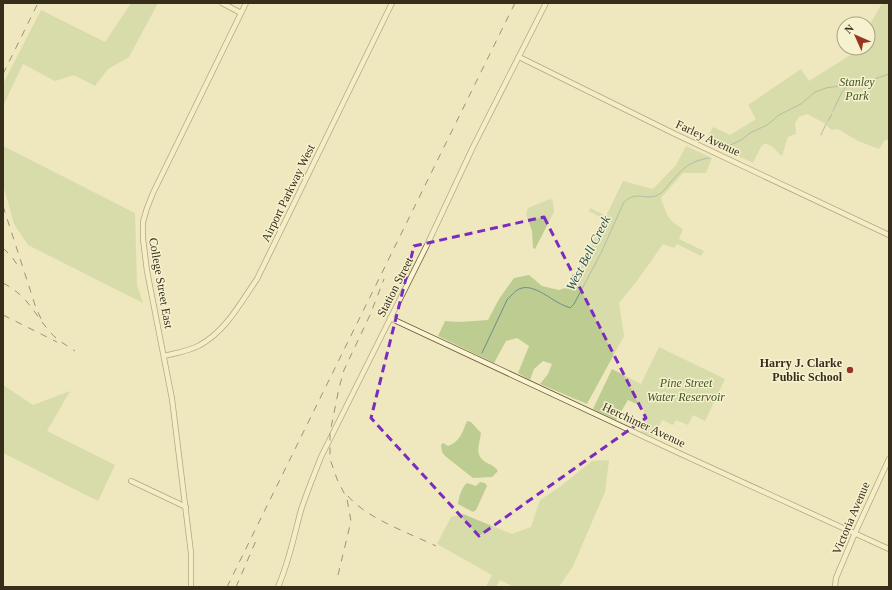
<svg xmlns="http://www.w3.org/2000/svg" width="892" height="590" font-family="'Times New Roman',serif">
	<rect width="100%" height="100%" fill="#efe8be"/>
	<!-- green -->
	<g fill="#bdcd92">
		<path d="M131 3H158L129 57 108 69 95 86 74 75 55 81 23 64 3 106V86L4 82 41 10 105 42Z"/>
		<path d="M882 3H889V140H885L879 149 858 141 838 129 832 130 827 126 826 124 807 114 799 117 795 123 796 134 788 137 782 156C775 151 774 144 764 144L761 147 753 163 706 141 713 127 730 135 756 119 748 105 801 69 809 81 852 54 856 48H868V28Z"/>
		<path d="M3 146 135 213 137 285 143 303 28 245 14 224 3 184Z"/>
		<path d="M686 146 712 158 706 173H683L661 198C666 213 668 221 683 229L679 239 704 251 701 256 677 244 674 248 663 244 637 281 619 303 624 336 587 404 540 384 548 374 552 364 543 361 534 369 530 380 518 373 529 346 517 338 506 341 494 363 438 336 445 321 459 322 488 320 499 299 514 278 529 275 542 286 559 290 571 286 604 219 589 211 590 208 606 216 623 181 653 189 676 165Z"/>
		<path d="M550 199 553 201 554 212 535 249 533 248 532 231 526 214 528 208Z"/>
		<path d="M659 347 725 379 705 421 693 415 688 425 676 420 673 425 662 420 654 437 641 432 645 421 643 407 628 400 616 420 593 409 612 369 641 384Z"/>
		<path d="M3 385 33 405 70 391 47 431 115 465 98 501 3 453Z"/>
		<path d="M467 421 471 422 481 433C479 447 474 455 487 463 492 465 495 467 498 471L492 477 473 478 445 456 442 452 441 445 443 443 448 446C460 442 463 431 467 421Z"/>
		<path d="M609 460 605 492 573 566 559 587H514L500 580 496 587H486L492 575 437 544 451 517 463 514 512 534 531 527 540 500 561 486 592 461Z"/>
		<path d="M480 482 485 483 487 486 476 510 473 512 458 504C459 497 461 488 467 483L476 486Z"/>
	</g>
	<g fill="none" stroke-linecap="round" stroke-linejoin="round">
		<!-- stream -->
		<g stroke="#698e8a" stroke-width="1">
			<path d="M833 111 842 92 847 86"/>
			<path d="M828 121 832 114"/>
			<path d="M821 135 826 124"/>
			<path d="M722 149 741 140 750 133 767 125 779 115 801 104 815 92 826 88 865 82 889 74"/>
			<path d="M482 353 507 300C511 296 516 289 522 288 534 285 549 298 559 303 562 305 566 306 570 308L574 304 601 253 624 202C638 189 647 203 661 193 665 190 668 185 671 182 683 168 690 161 709 158"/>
		</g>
		<defs>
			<g id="secondary">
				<path d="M222 3 241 13"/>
				<path d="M519 57 675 134 889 235"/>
				<path d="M390 318 681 454 889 549"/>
				<path d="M164 356C176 353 190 351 200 345 226 331 241 302 257 279L392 3"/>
				<path d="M131 481 186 507"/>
				<path d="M191 587V553L172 399 147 271 143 239V222L147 208 153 193 246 3"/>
				<path d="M278 587C289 562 294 536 301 510 307 492 314 475 321 457L427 245 473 147 546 3"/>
				<path d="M835 587 836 578 855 533 889 459"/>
			</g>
		</defs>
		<!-- secondary casing -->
		<use href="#secondary" stroke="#69593a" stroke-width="6"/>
		<!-- secondary -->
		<use href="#secondary" stroke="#faf4d1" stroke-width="4.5"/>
		<!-- rail -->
		<g stroke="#372d1b" stroke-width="1" stroke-dasharray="7 7" stroke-linecap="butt">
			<path d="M3 74 38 3"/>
			<path d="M3 206 36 308 44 325"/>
			<path d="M3 248 12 257 20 269"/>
			<path d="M3 283C29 297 32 311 50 332 57 340 66 345 75 351"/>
			<path d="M3 315 57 342"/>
			<path d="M348 496C366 518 409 533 436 546"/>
			<path d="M338 575 351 521 347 499 337 479 330 459V433L339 388 344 370 370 315 384 279"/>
			<path d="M227 587 515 3"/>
			<path d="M236 587 258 536"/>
		</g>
	</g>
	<!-- marked area -->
	<path d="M0 0H892V590H0ZM544 217 646 418 479 536 371 418 414 246Z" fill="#efe8be" fill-opacity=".55" fill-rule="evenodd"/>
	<path fill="none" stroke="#7b2cbf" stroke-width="3" stroke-dasharray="8 5" stroke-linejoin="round" d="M544 217 646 418 479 536 371 418 414 246Z"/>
	<!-- markers -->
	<circle fill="#993524" stroke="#f6f1ce" stroke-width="1.5" cx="850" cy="370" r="4"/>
	<g text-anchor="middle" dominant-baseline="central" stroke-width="3" stroke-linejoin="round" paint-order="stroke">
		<!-- park labels -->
		<g font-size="12" font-style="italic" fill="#3f5421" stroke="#f6f1ce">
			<text x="857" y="82">Stanley<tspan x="857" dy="14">Park</tspan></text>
			<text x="686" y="383">Pine Street<tspan x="686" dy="14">Water Reservoir</tspan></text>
		</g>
		<!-- street labels -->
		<g font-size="12" fill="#372d1b" stroke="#f6f1ce">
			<text transform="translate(708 138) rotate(25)">Farley Avenue</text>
			<text transform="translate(288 193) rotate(-64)">Airport Parkway West</text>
			<text transform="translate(161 283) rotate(80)">College Street East</text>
			<text transform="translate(395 287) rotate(-63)">Station Street</text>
			<text transform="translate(644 425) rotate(25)">Herchimer Avenue</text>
			<text transform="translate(851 518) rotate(-67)">Victoria Avenue</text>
		</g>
		<!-- poi labels -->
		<g font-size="12" font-weight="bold" fill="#372d1b" stroke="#f6f1ce" text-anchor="end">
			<text x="842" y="363">Harry J. Clarke<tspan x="842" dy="14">Public School</tspan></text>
		</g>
		<!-- water labels -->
		<g font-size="13" font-style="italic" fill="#2a5357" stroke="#f6f1ce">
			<text transform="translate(588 253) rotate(-63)">West Bell Creek</text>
		</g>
	</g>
	<!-- border -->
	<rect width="892" height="590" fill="none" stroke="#372d1b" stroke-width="8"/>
	<!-- north arrow -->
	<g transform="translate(856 36) rotate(315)"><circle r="19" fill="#f6f1ce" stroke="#aaa386"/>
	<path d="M0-3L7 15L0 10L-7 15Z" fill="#993524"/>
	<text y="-6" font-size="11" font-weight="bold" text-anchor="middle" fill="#372d1b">N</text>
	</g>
</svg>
